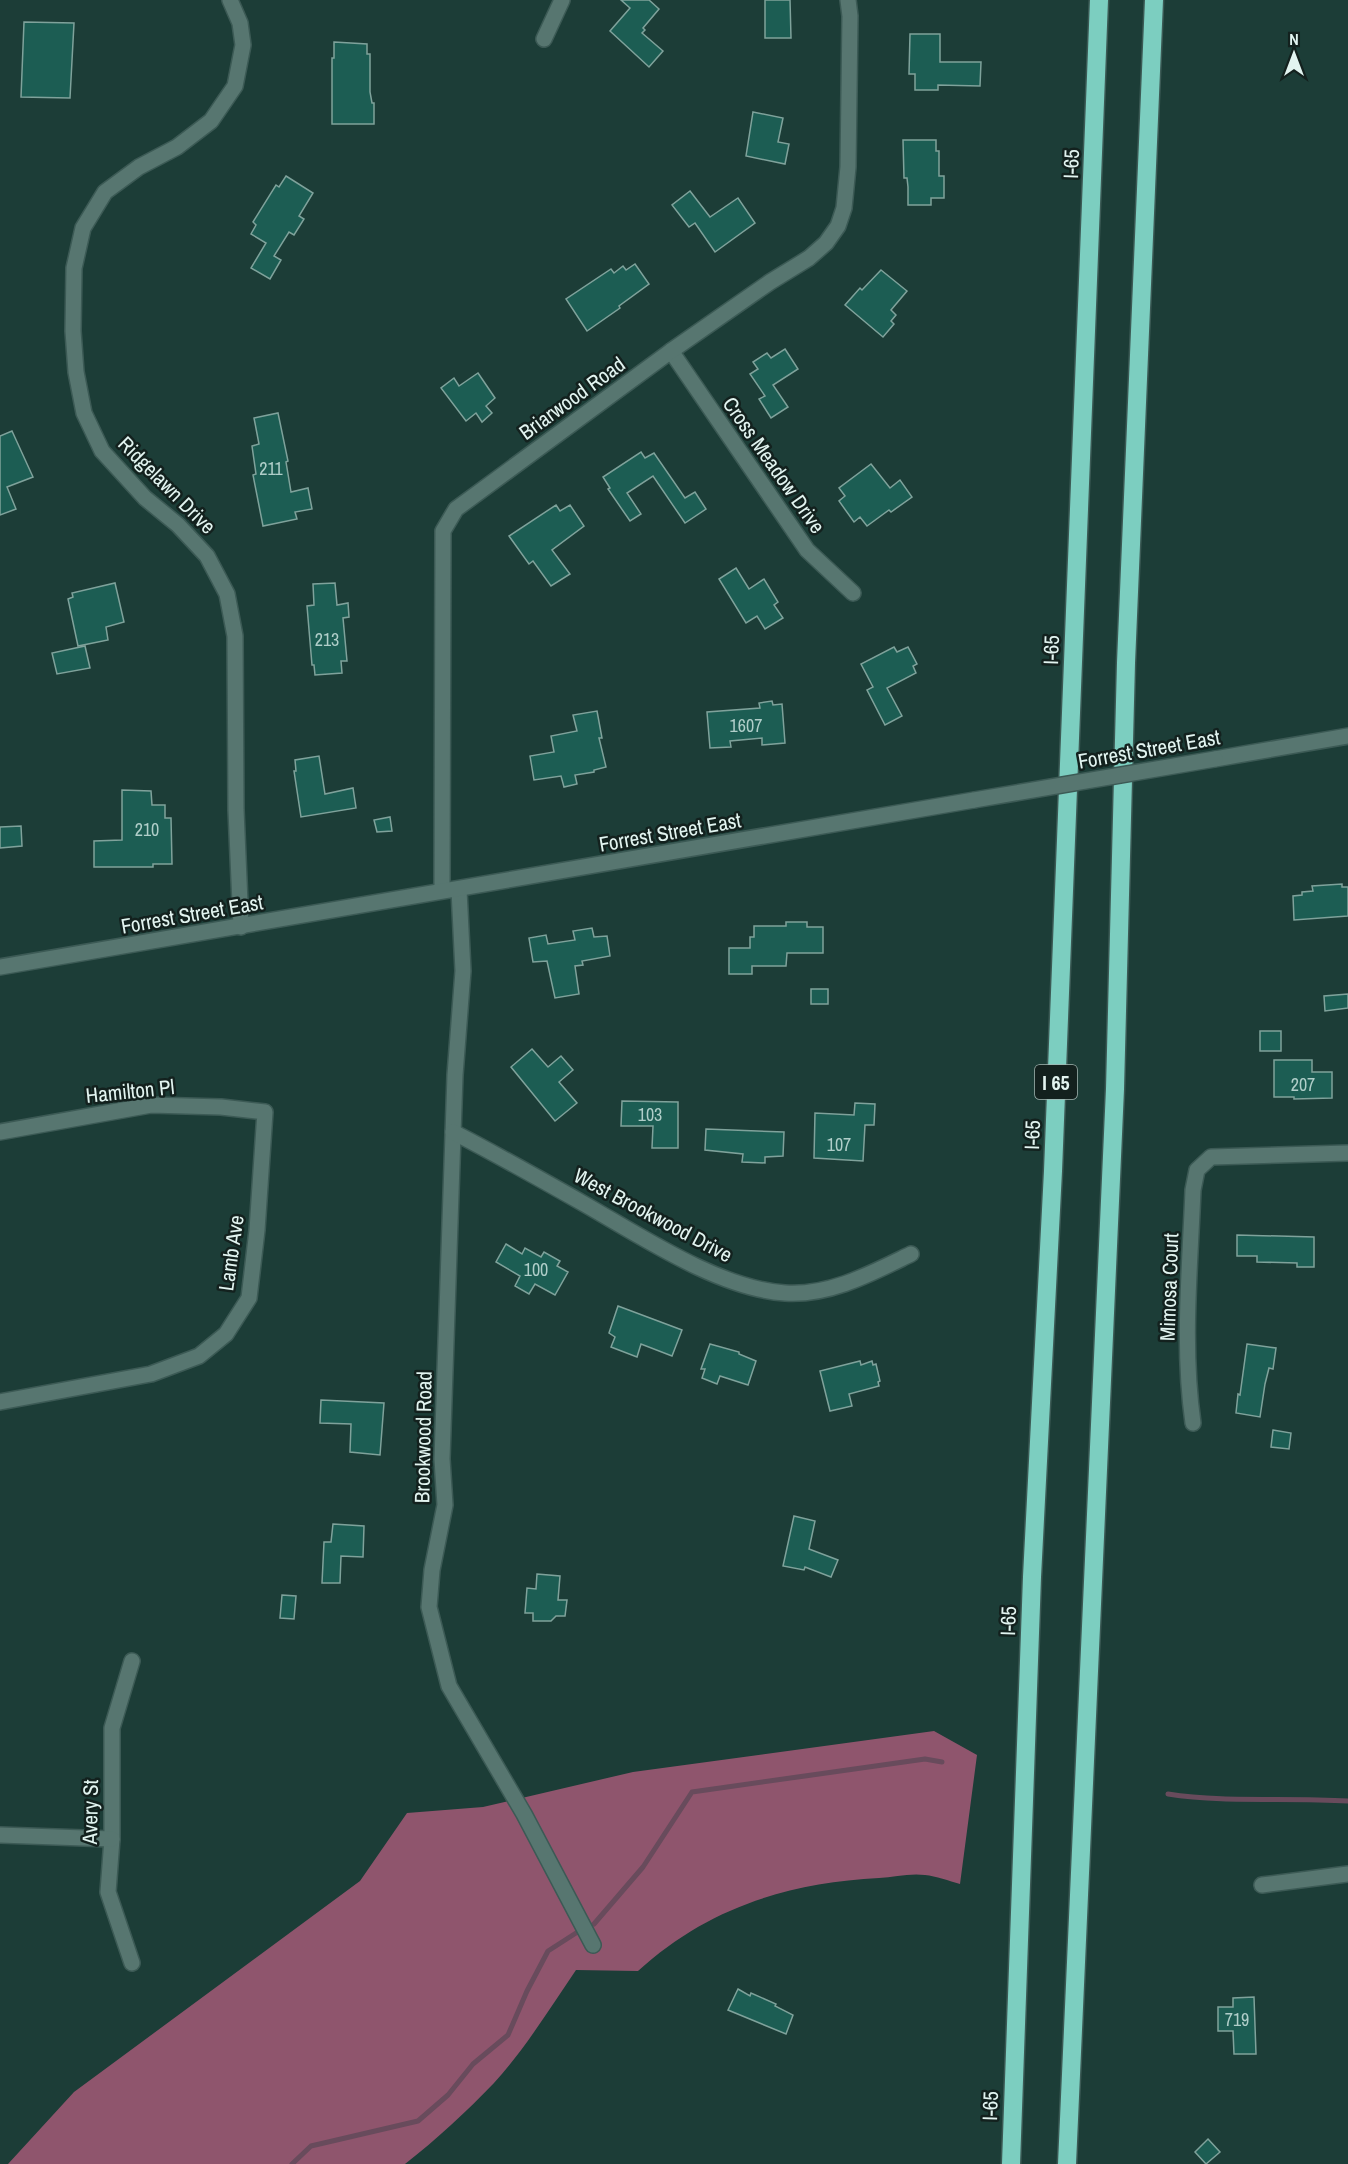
<svg xmlns="http://www.w3.org/2000/svg" width="1348" height="2164" font-family="'Archivo Narrow',sans-serif">
	<rect width="100%" height="100%" fill="#1c3d37"/>
	<!-- forest -->
	<path fill="#8f556d" d="M934 1731 977 1755 960 1884C949 1881 936 1876 925 1875 910 1873 894 1877 879 1878 787 1883 707 1908 638 1971L576 1970C550 2008 525 2049 494 2083 466 2112 437 2139 405 2164H8L74 2092 360 1881 407 1813 483 1807 633 1772Z"/>
	<g fill="none" stroke-linecap="round" stroke-linejoin="round">
		<!-- stream -->
		<g stroke="#684b5c" stroke-width="5">
			<path d="M1168 1794C1226 1803 1289 1797 1348 1801"/>
			<path d="M594 1924 643 1867 692 1792 925 1759 942 1762"/>
			<path d="M292 2164 311 2146 418 2121 448 2095 473 2064 508 2035 527 1991 548 1951 576 1933"/>
		</g>
	</g>
	<!-- building -->
	<g fill="#1c5d53" stroke="#7fa29b" stroke-width="1.5">
		<path d="M621 0H649L659 9 643 28 645 30 642 33 663 51 649 67 610 31 630 8Z"/>
		<path d="M765 0H790L791 38H765Z"/>
		<path d="M24 22 74 23 70 98 21 97Z"/>
		<path d="M910 34H940V62H981L980 86 938 85V90H915V74H909Z"/>
		<path d="M334 42 367 44V54H370V92L372 103H374V124H332V58H334Z"/>
		<path d="M753 112 783 118 778 142 789 144 785 164 746 156Z"/>
		<path d="M903 140H936V151H939V176H944V198H931V205H908V187L907 178H904Z"/>
		<path d="M286 176 313 193 299 216 304 219 294 235 289 232 274 256 281 260 270 279 251 268 266 243 251 234 256 225 253 222 276 185 279 187Z"/>
		<path d="M690 191 710 217 738 198 755 223 715 252 695 223 689 227 672 205Z"/>
		<path d="M635 264 649 284 619 306 620 308 587 331 566 299 611 269 614 273 623 266 626 270Z"/>
		<path d="M881 270 907 291 891 310 896 315 891 321 894 324 883 337 845 305 860 288 862 290Z"/>
		<path d="M785 349 798 369 773 385 788 407 771 418 759 399 765 396 750 374 758 369 753 362 767 353 771 358Z"/>
		<path d="M478 373 495 398 486 406 492 413 482 422 476 413 466 421 441 388 454 378 459 386Z"/>
		<path d="M278 413 288 461 286 462 291 492 308 488 312 509 295 512 297 519 263 526 253 475 256 474 252 446 259 444 254 418Z"/>
		<path d="M12 431 33 477 7 487 16 509 0 515V436Z"/>
		<path d="M641 452 645 458 654 453 685 498 695 492 706 509 685 523 653 476 627 493 641 514 630 521 608 489 610 488 603 477Z"/>
		<path d="M871 464 890 488 900 480 912 497 891 512 889 510 867 526 860 517 854 522 839 501 845 496 839 488Z"/>
		<path d="M556 505 560 511 570 505 584 526 552 550 570 574 551 586 533 561 529 564 509 536Z"/>
		<path d="M736 568 749 589 764 579 778 602 774 605 783 618 765 629 757 616 746 623 719 579Z"/>
		<path d="M115 583 124 622 106 627 108 640 78 646 68 599 73 597 72 593Z"/>
		<path d="M335 583 337 605 348 603 349 617 343 618 347 661H341L342 673 315 675 314 665H312L307 606 314 605 313 584Z"/>
		<path d="M85 646 90 668 57 674 52 653Z"/>
		<path d="M894 647 897 652 908 647 917 664 913 666 916 673 887 688 902 716 885 725 867 690 873 687 861 664Z"/>
		<path d="M772 701 773 705 782 704 785 743 762 745V738L730 741 731 747 710 748 707 712 760 708 759 703Z"/>
		<path d="M597 711 602 738H599L606 767 594 770V772L575 775 577 784 564 787 561 776 534 780 530 756 554 752 551 736 577 731 573 715Z"/>
		<path d="M319 756 325 794 353 788 356 808 301 817 294 771H296L295 760Z"/>
		<path d="M122 790 151 791 152 805H165V818H171L172 864H153V867H94V841L122 840Z"/>
		<path d="M390 817 392 831 377 832 374 820Z"/>
		<path d="M21 826 22 846 0 848V827Z"/>
		<path d="M1342 884V887H1348V916L1294 920 1293 896 1302 895V892L1313 891 1312 886Z"/>
		<path d="M786 922H807V927H823V953H787L786 966H752V974H729V948H750V937H754V926H786Z"/>
		<path d="M592 928 594 937 607 936 610 956 582 961 583 965 575 966 579 994 555 998 547 961 533 962 529 938 546 935 548 944 575 940 573 931Z"/>
		<rect x="811" y="989" width="17" height="15"/>
		<path d="M1348 994V1008L1325 1011 1324 996Z"/>
		<rect x="1260" y="1031" width="21" height="20"/>
		<path d="M532 1049 548 1067 561 1056 573 1070 559 1082 577 1103 555 1121 511 1067Z"/>
		<path d="M1274 1060H1312V1072H1332V1098L1294 1099V1097H1274Z"/>
		<path d="M622 1101 678 1102V1148H652L653 1126H621Z"/>
		<path d="M855 1103 875 1104 874 1125H865L863 1161 814 1158 815 1113 854 1115Z"/>
		<path d="M706 1129 784 1132 783 1156 765 1157V1163L742 1162 743 1154 705 1150Z"/>
		<path d="M1237 1235 1314 1237V1267H1297V1263L1257 1262V1256H1237Z"/>
		<path d="M506 1244 522 1254 525 1248 541 1257 544 1252 560 1261 557 1266 568 1272 555 1295 535 1284 529 1294 515 1286 520 1276 496 1262Z"/>
		<path d="M618 1306 682 1330 672 1356 641 1344 637 1357 611 1347 615 1337 609 1333Z"/>
		<path d="M710 1344 739 1352V1354L756 1361 748 1385 720 1376 717 1384 702 1378 705 1369H701Z"/>
		<path d="M1247 1344 1276 1348 1273 1369 1269 1368 1265 1384 1260 1417 1236 1413 1238 1394 1240 1395Z"/>
		<path d="M860 1361 861 1365 872 1361 873 1365 876 1364 880 1381 878 1382 879 1386 849 1394 852 1406 830 1411 820 1371Z"/>
		<path d="M321 1400 384 1403 380 1455 350 1452 351 1424 320 1423Z"/>
		<path d="M1273 1430 1291 1433 1289 1449 1271 1447Z"/>
		<path d="M794 1516 815 1521 809 1549 838 1560 831 1577 805 1567 804 1570 783 1566Z"/>
		<path d="M333 1524 364 1526 363 1557 341 1556 340 1583H322L324 1542H331Z"/>
		<path d="M537 1574 560 1576 558 1600H567L565 1616H556L551 1621H533V1613H525L527 1588 536 1589Z"/>
		<path d="M282 1595 296 1596 294 1619 280 1618Z"/>
		<path d="M738 1989 750 1996 751 1993 776 2004 775 2006 793 2015 786 2034 728 2010Z"/>
		<path d="M1254 1997 1256 2054H1234L1233 2031H1218V2007H1233V1998Z"/>
		<path d="M1208 2139 1220 2152 1206 2164 1195 2152Z"/>
	</g>
	<g fill="none" stroke-linecap="round" stroke-linejoin="round">
		<defs>
			<g id="minor">
				<path d="M230 0 240 23 243 45 235 86 211 121 177 147 139 167 105 192 83 228 74 268 73 331 76 372 84 413 102 451 145 498 178 525 207 556 227 594 235 636 236 810 241 927"/>
				<path d="M544 39 562 0"/>
				<path d="M671 351 807 550 853 593"/>
				<path d="M1215 759 1348 736"/>
				<path d="M442 890 443 531 456 509 671 351 770 282 809 258 826 243 838 226 844 208 848 167 850 16 848 0"/>
				<path d="M459 890 463 971 455 1075 442 1459 445 1505 432 1570 429 1607 449 1686 524 1814 593 1945"/>
				<path d="M0 967 974 800"/>
				<path d="M0 1132 151 1105 221 1107 265 1112 257 1230 249 1298 226 1334 199 1356 151 1374 0 1402"/>
				<path d="M453 1132C498 1155 542 1180 586 1205 642 1237 720 1289 785 1293 830 1296 872 1273 911 1254"/>
				<path d="M1193 1423C1182 1346 1190 1267 1193 1190L1197 1170 1211 1157 1348 1153"/>
				<path d="M132 1661 112 1728V1839L108 1892 132 1963"/>
				<path d="M0 1835 112 1839"/>
				<path d="M1262 1885 1348 1874"/>
			</g>
			<g id="highway">
				<path d="M1011 2164 1032 1577 1053 1171 1099 0"/>
				<path d="M1067 2164 1115 1089 1126 663 1154 0"/>
			</g>
		</defs>
		<!-- minor casing -->
		<use href="#minor" stroke="#3c5a55" stroke-width="18"/>
		<!-- highway casing -->
		<use href="#highway" stroke="#3c5a55" stroke-width="21"/>
		<!-- minor -->
		<use href="#minor" stroke="#577670" stroke-width="15"/>
		<!-- highway -->
		<use href="#highway" stroke="#7ccec0" stroke-width="18"/>
		<defs>
			<path id="minor-bridge" d="M974 800 1215 759"/>
		</defs>
		<!-- minor-bridge casing -->
		<use href="#minor-bridge" stroke="#3c5a55" stroke-width="18" stroke-linecap="butt"/>
		<!-- minor-bridge -->
		<use href="#minor-bridge" stroke="#577670" stroke-width="15"/>
	</g>
	<g text-anchor="middle" dominant-baseline="central" stroke-width="5" stroke-linejoin="round" paint-order="stroke">
		<!-- number labels -->
		<g font-size="18" fill="#b0cec9">
			<text x="271" y="468">211</text>
			<text x="327" y="639">213</text>
			<text x="746" y="725">1607</text>
			<text x="147" y="829">210</text>
			<text x="1303" y="1084">207</text>
			<text x="650" y="1114">103</text>
			<text x="839" y="1144">107</text>
			<text x="536" y="1269">100</text>
			<text x="1237" y="2019">719</text>
		</g>
		<!-- shield labels -->
		<rect fill="#13211e" stroke="#a4b5b1" stroke-width="1.5" x="1035" y="1065" width="42" height="34" rx="4.5"/>
		<g font-size="20" font-weight="bold" fill="#e2f4f0">
			<text x="1056" y="1082">I 65</text>
		</g>
		<!-- street labels -->
		<g font-size="21" fill="#e2f4f0" stroke="#13211e">
			<text transform="translate(1071 164) rotate(-88)">I-65</text>
			<text transform="translate(572 398) rotate(-36)">Briarwood Road</text>
			<text transform="translate(774 465) rotate(55)">Cross Meadow Drive</text>
			<text transform="translate(167 485) rotate(45)">Ridgelawn Drive</text>
			<text transform="translate(1051 650) rotate(-88)">I-65</text>
			<text transform="translate(1149 749) rotate(-10)">Forrest Street East</text>
			<text transform="translate(670 832) rotate(-10)">Forrest Street East</text>
			<text transform="translate(192 914) rotate(-10)">Forrest Street East</text>
			<text transform="translate(130 1091) rotate(-6)">Hamilton Pl</text>
			<text transform="translate(1032 1135) rotate(-88)">I-65</text>
			<text transform="translate(653 1215) rotate(28)">West Brookwood Drive</text>
			<text transform="translate(231 1253) rotate(-82)">Lamb Ave</text>
			<text transform="translate(1169 1287) rotate(-88)">Mimosa Court</text>
			<text transform="translate(423 1437) rotate(-89)">Brookwood Road</text>
			<text transform="translate(1008 1621) rotate(-88)">I-65</text>
			<text transform="translate(90 1812) rotate(-89)">Avery St</text>
			<text transform="translate(990 2106) rotate(-88)">I-65</text>
		</g>
	</g>
	<!-- north arrow -->
	<g transform="translate(1294 54)" stroke="#13211e" stroke-width="4.5" paint-order="stroke">
	<path d="M0-4.5L10 22L0 15L-10 22Z" fill="#e2f4f0"/>
	<text y="-9" font-size="16" font-weight="bold" text-anchor="middle" fill="#e2f4f0">N</text>
	</g>
</svg>
